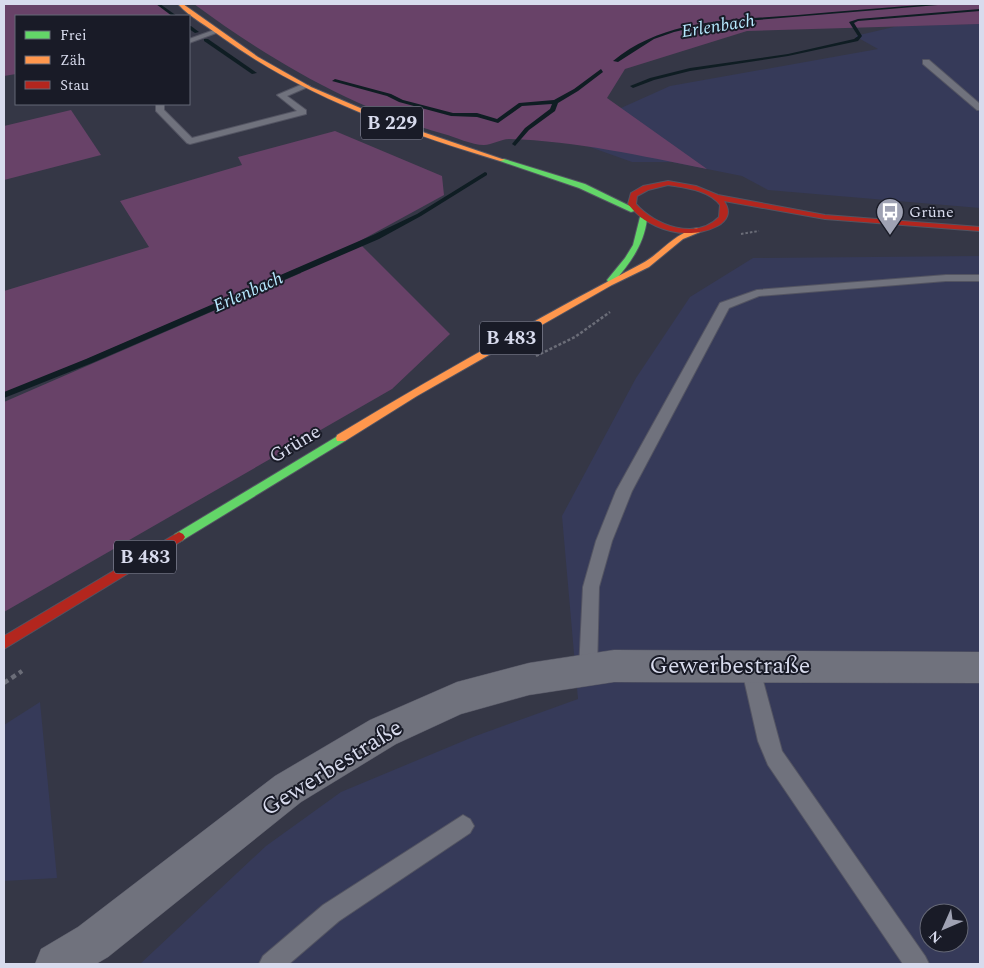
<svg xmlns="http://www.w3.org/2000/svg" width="984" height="968" font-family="Spectral,serif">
	<rect width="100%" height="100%" fill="#353746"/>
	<!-- built -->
	<g fill="#363a59" fill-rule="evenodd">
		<path d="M980 24V208L768 190 742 176 672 162H632L562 137 621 108 670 86 878 49 855 36 898 26Z"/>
		<path d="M980 256V964H140L266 846 341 792 473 737 578 699 562 516 636 378 690 297 753 258ZM929 913H959V943H929Z"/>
		<path d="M40 702 57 878 4 881V725Z"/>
	</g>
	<!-- green -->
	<g fill="#684268">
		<path d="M4 4H158L173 16H16V74L4 76Z"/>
		<path d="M194 4H980V24L747 31 625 69 607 98 707 169C641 156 577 141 509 139 501 139 492 145 484 145 472 145 455 137 444 134 352 108 270 60 194 4Z"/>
		<path d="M71 110 101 155 4 180V126Z"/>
		<path d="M335 131 442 176 444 195 358 242 450 334 392 389 4 612V402L301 273 298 268 4 395V291L149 247 120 201 242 165 238 157Z"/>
	</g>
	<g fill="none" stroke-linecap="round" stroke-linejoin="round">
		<!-- stream -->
		<g fill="#0f1d23" fill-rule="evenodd">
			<path d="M156 4H160L177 16H172Z"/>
			<path d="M935 4H950L709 24 674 32 654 39 618 62 613 61C665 18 735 20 798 15 844 11 889 7 935 4Z"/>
			<path d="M980 9V11L858 21 854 23 862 36 858 41 788 56 690 71 654 80 633 88 630 86 650 78 690 68 788 54 854 39 858 36 849 22 858 19Z"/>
			<path d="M189 26H191L199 32 195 33 189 29Z"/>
			<path d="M204 39H208L257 73 252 74 204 41Z"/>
			<path d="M601 69 603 72 578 91 558 103 555 111 529 130 515 146 512 144 525 128 550 109 552 104 522 106 498 123 477 117 451 116 399 102 387 96 332 81 335 79 391 94 403 100 453 113H477L497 119 519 103 554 100 574 89Z"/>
			<path d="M485 172 487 173V175L421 216 379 239 92 363 4 398V392L86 359 373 235 417 214Z"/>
		</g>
		<defs>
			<g id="lane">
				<path d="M217 29 219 30V32L189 43V39Z"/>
				<path d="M923 60H929L980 104V110H977L923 64Z"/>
				<path d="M303 84 310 86 287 96 306 110V114L190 144 187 143 156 111V104H164V110L192 138 297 111 277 95Z"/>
				<path d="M946 275H980V281H946L759 296 729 308 632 491 612 541 599 587 597 670 594 676 588 679 582 676 579 670 583 587 596 541 616 491 720 303 757 290Z"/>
				<path d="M750 658 756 660 759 666 782 751 925 956 929 964H903L768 765 758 741 741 666 744 660Z"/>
				<path d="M463 815 470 819 474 826 470 833 339 921 289 964H259L263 956 323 905Z"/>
			</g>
			<path id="street" d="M614 650 980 652V683L614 682 529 695 461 714 396 744 301 802 108 957 96 964H35L41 949 78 927 275 776 370 720 457 682 529 663Z"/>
			<g id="fast">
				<path d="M500 159H504L585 184 638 210 631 212 579 188 500 161Z"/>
				<path d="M640 217 647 219C644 245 630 263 614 282H608L607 280 625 258 633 245Z"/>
				<path d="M341 434 345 435 346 438 345 441 183 540 179 542 175 540 173 537 175 534Z"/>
			</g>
			<g id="slow">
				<path d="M178 4H183L258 57 311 87 393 122 505 160 500 161C402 131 307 98 223 38 209 27 189 17 178 4Z"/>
				<path d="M697 228 701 230 700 232 683 239 649 267 612 285 417 396 345 441H337L336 438 337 435C437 375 538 318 641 264 662 253 671 235 697 228Z"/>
			</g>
			<g id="jam">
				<path d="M668 181 696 186 718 195 825 215 980 227V231L825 219 724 201C740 224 703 234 686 233 676 233 665 230 656 226 644 221 636 214 628 204L631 193 643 186ZM668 185C685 188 709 190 720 205L719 217C696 241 654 225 636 204L637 196 648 190Z"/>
				<path d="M179 532 183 534 185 537 183 540 4 649V636Z"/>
			</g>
		</defs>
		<!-- lane casing -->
		<use href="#lane" stroke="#535462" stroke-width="2"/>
		<!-- street casing -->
		<use href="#street" stroke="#535462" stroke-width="1"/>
		<!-- fast casing -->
		<use href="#fast" stroke="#535462" stroke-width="2"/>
		<!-- slow casing -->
		<use href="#slow" stroke="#535462" stroke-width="2"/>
		<!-- jam casing -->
		<use href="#jam" stroke="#535462" stroke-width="2"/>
		<!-- path-far2 -->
		<path stroke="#6b6d78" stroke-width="2" stroke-dasharray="2.5 2" stroke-linecap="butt" d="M741 234 759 231"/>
		<!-- path-far1 -->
		<path stroke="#6b6d78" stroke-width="2.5" stroke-dasharray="3 2" stroke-linecap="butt" d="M536 356 575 337 610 312"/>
		<!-- path -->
		<path stroke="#6b6d78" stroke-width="4.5" stroke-dasharray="5 4" stroke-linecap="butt" d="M4 683 22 671"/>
		<!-- lane -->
		<use href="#lane" fill="#70727d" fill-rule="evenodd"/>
		<!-- street -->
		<use href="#street" fill="#70727d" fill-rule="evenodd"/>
		<!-- fast -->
		<use href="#fast" fill="#63d668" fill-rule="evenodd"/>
		<!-- slow -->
		<use href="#slow" fill="#ff974d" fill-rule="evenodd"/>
		<!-- jam -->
		<use href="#jam" fill="#b3261e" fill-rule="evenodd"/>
	</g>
	<!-- icons -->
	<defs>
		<symbol id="bus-pin" viewBox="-11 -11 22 30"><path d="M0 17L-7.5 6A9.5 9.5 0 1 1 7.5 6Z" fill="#9fa2b3" stroke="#191b27"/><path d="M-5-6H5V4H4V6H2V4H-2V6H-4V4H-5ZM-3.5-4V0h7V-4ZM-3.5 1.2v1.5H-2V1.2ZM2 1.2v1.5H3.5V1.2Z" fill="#fff"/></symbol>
	</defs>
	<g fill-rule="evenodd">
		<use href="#bus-pin" x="874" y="196" width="32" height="43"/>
	</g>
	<g text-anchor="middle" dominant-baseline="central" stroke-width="4" stroke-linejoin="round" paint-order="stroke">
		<!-- far-poi labels -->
		<g font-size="16" fill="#d8dbed" stroke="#191b27" text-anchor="start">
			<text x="909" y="212">Grüne</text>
		</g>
		<!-- far-water labels -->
		<g font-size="18" font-style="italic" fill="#b7eaff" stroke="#191b27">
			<text transform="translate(718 26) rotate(-9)">Erlenbach</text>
			<text transform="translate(248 292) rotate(-24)">Erlenbach</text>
		</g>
		<!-- shield labels -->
		<g fill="#191b27" stroke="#9fa1b2" stroke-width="1">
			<rect x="361" y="106.5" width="62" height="33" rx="4"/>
			<rect x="480" y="321.5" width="62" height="33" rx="4"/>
			<rect x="114" y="540.5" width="62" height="33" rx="4"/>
		</g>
		<g font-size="19" font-weight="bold" fill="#d8dbed">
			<text x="392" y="123">B 229</text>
			<text x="511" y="338">B 483</text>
			<text x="145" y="557">B 483</text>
		</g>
		<!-- street labels -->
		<g font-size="20" fill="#d8dbed" stroke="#191b27">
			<text transform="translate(295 444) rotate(-31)">Grüne</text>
		</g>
		<!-- near-street labels -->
		<g font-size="24" fill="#d8dbed" stroke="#191b27">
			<text x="730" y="666">Gewerbestraße</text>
			<text transform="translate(332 768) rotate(-32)">Gewerbestraße</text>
		</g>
	</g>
	<!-- border -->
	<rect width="984" height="968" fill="none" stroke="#d8dbed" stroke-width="10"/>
	<!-- legend -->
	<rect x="15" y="15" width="175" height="90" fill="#191b27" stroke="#656876"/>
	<rect x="25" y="31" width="25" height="8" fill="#63d668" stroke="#656876"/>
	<text x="60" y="40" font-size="15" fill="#d8dbed">Frei</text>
	<rect x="25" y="56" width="25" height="8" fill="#ff974d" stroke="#656876"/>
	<text x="60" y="65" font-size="15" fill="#d8dbed">Zäh</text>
	<rect x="25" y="81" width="25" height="8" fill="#b3261e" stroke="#656876"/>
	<text x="60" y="90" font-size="15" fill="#d8dbed">Stau</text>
	<!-- north arrow -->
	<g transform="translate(944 928) rotate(225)"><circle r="24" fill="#191b27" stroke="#656876"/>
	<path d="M0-4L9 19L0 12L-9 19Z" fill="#9fa2b3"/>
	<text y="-8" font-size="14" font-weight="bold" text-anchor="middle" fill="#d8dbed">N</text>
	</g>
</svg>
